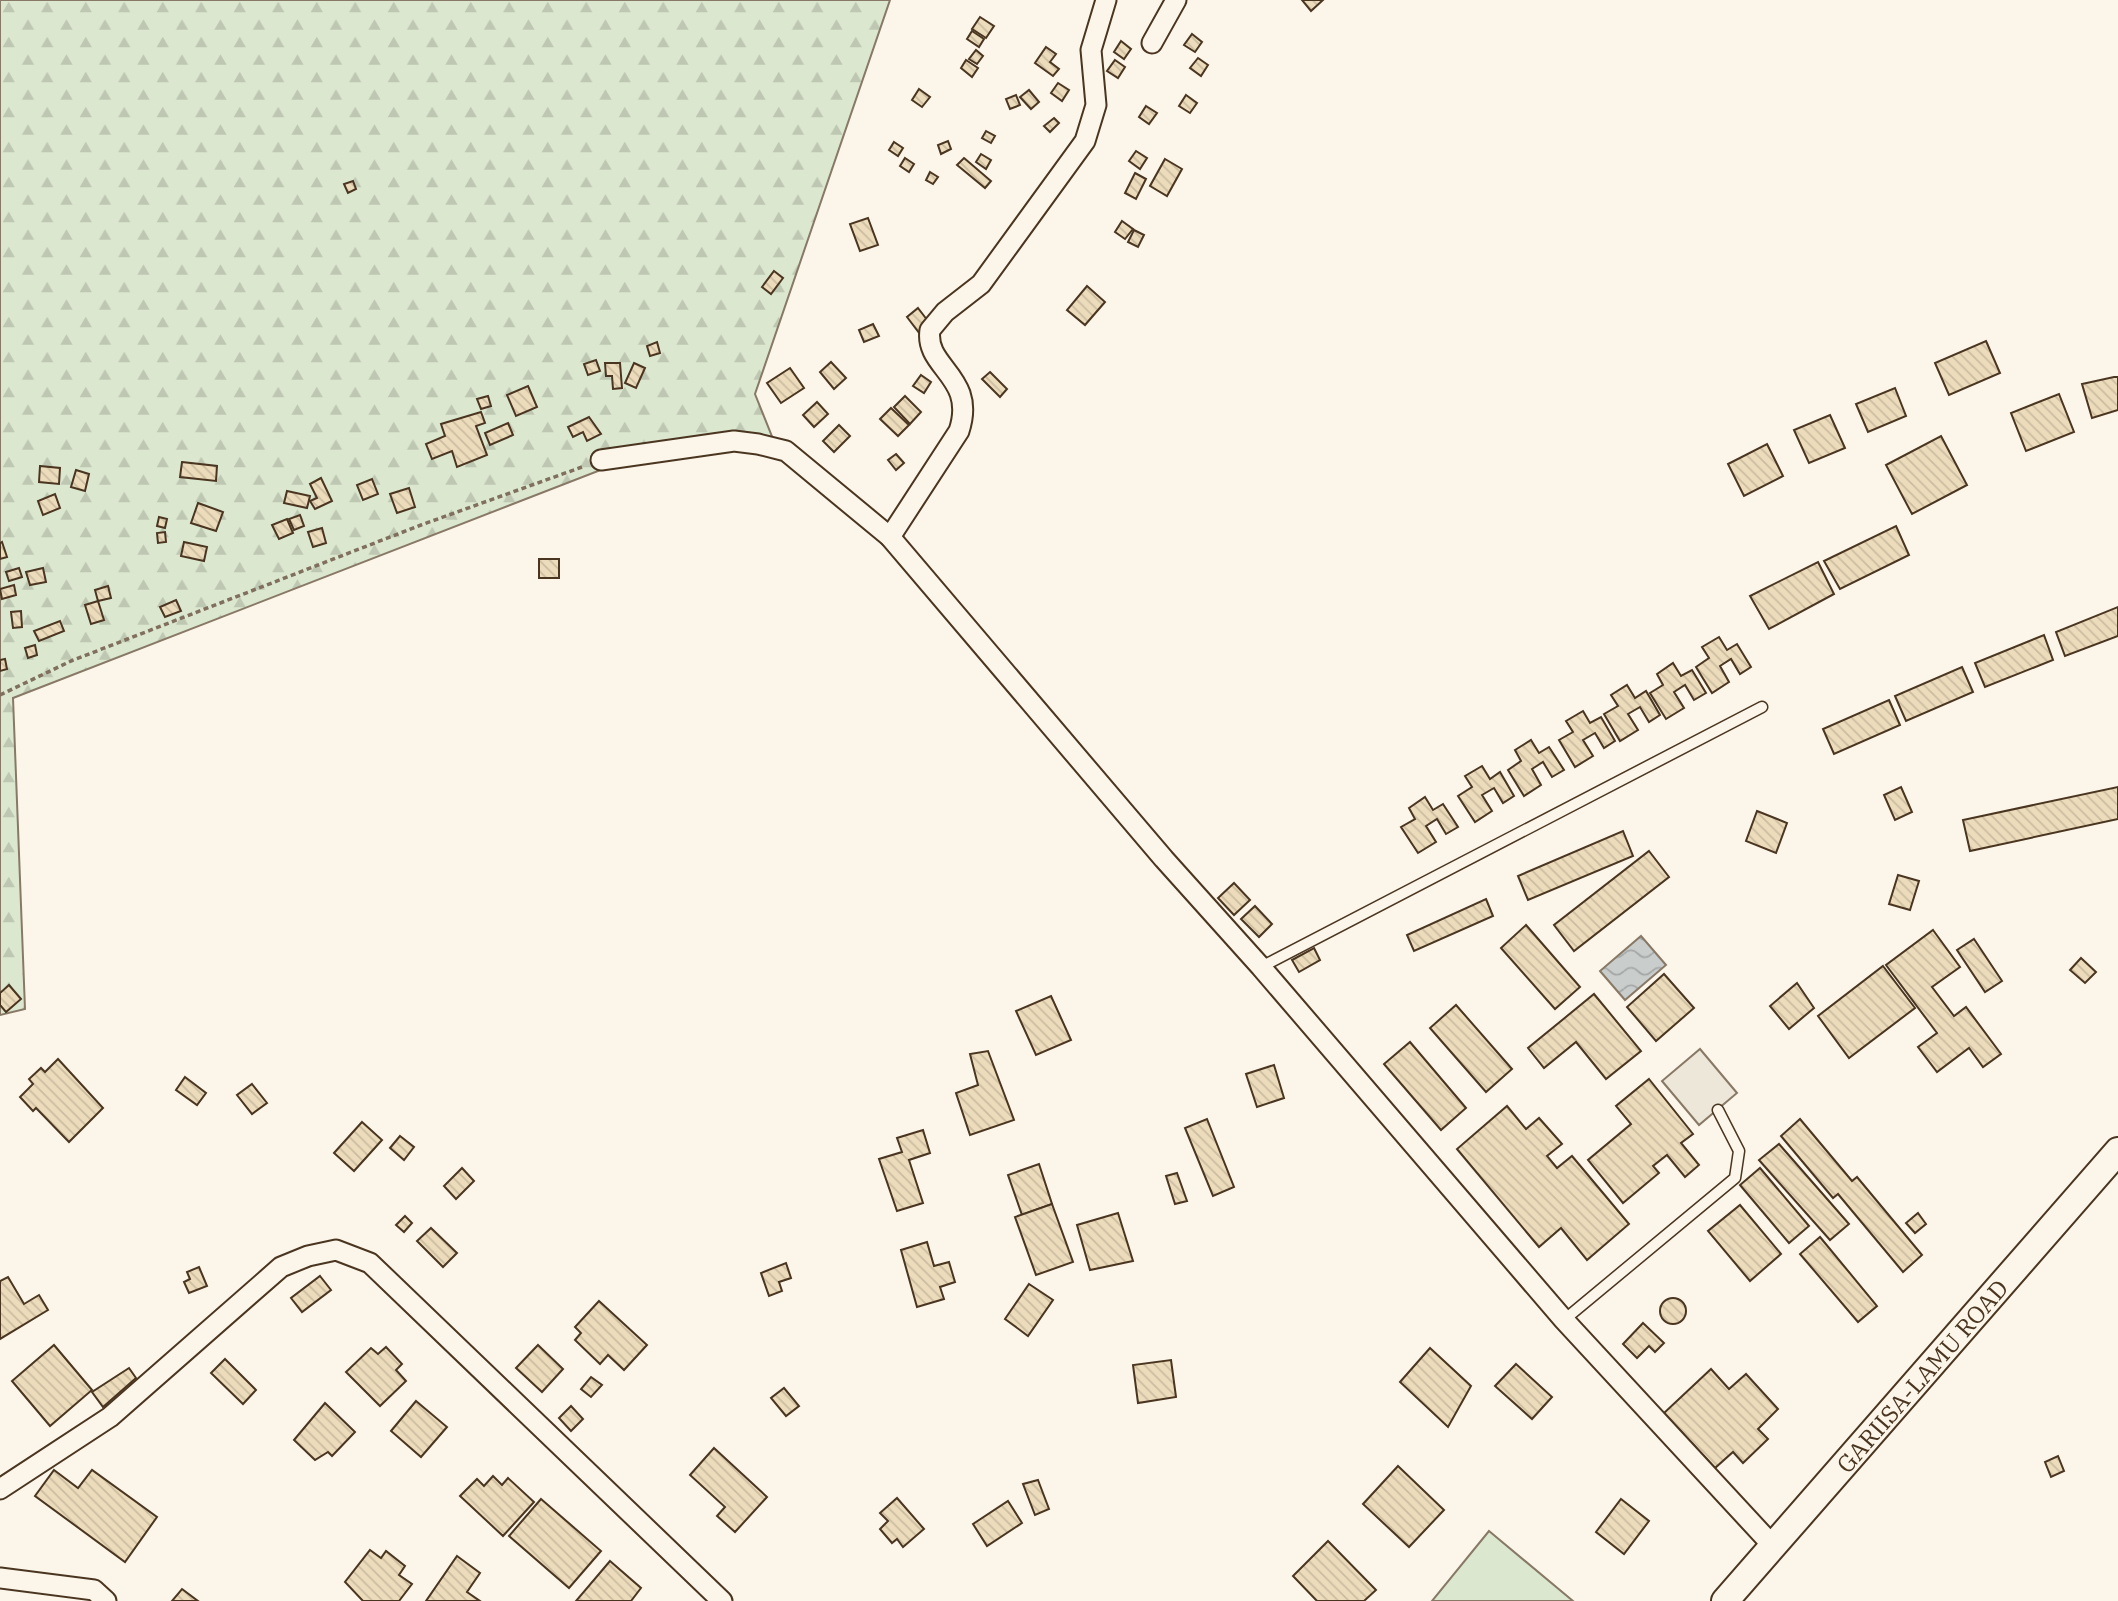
<svg xmlns="http://www.w3.org/2000/svg" width="2118" height="1601" font-family="'IBM Plex Serif',serif">
	<defs>
		<pattern id="forest-firs" width="22" height="20" patternUnits="userSpaceOnUse" patternTransform="scale(1.75)"><rect width="22" height="20" fill="#dce7d0"/><path d="M5 1l3.5 6h-7zM16 11l3.5 6h-7z" fill="#bec7b2"/></pattern>
		<pattern id="water-waves" width="16" height="10" patternUnits="userSpaceOnUse" patternTransform="scale(1.75)"><rect width="16" height="10" fill="#c9cecd"/><path d="M0 5q4-4 8 0t8 0" fill="none" stroke="#a5a8a6"/></pattern>
		<pattern id="building-back-hatch" width="6" height="6" patternUnits="userSpaceOnUse" patternTransform="scale(1.75)"><rect width="6" height="6" fill="#ecdcbc"/><path d="M-1 5l2 2M0 0l6 6M5-1l2 2" fill="none" stroke="#ccbda1"/></pattern>
	</defs>
	<rect width="100%" height="100%" fill="#fbf6e9"/>
	<!-- forest -->
	<path fill="url(#forest-firs)" stroke="#887966" stroke-width="2" d="M0 0H890L755 394 775 444 616 464 13 698 25 1009 0 1015Z"/>
	<!-- garden -->
	<path fill="#dce7d0" stroke="#887966" stroke-width="2" d="M1489 1531 1573 1601H1432Z"/>
	<!-- parking -->
	<path fill="#ede7d9" stroke="#887966" stroke-width="2" d="M1700 1049 1737 1093 1699 1125 1662 1081Z"/>
	<!-- water -->
	<path fill="url(#water-waves)" stroke="#887966" stroke-width="2" d="M1641 936 1666 965 1625 1000 1600 971Z"/>
	<!-- building -->
	<g fill="url(#building-back-hatch)" stroke="#4a3520" stroke-width="2">
		<path d="M1302 0H1323L1311 11Z"/>
		<path d="M980 17 994 26 986 38 972 29Z"/>
		<path d="M972 31 984 39 979 47 967 39Z"/>
		<path d="M1192 34 1202 42 1195 52 1184 45Z"/>
		<path d="M1121 41 1131 49 1124 59 1114 52Z"/>
		<path d="M1046 47 1056 54 1050 62 1059 69 1053 76 1035 63Z"/>
		<path d="M976 50 983 56 977 64 969 59Z"/>
		<path d="M1198 58 1208 65 1201 76 1190 68Z"/>
		<path d="M966 60 978 68 972 77 961 68Z"/>
		<path d="M1115 60 1125 67 1118 78 1107 71Z"/>
		<path d="M1058 83 1069 90 1062 101 1051 93Z"/>
		<path d="M919 89 930 97 922 107 912 100Z"/>
		<path d="M1029 90 1039 102 1031 109 1020 97Z"/>
		<path d="M1016 95 1020 105 1010 109 1006 99Z"/>
		<path d="M1186 95 1197 103 1190 113 1179 106Z"/>
		<path d="M1146 106 1157 113 1149 124 1139 117Z"/>
		<path d="M1054 118 1059 123 1050 132 1044 126Z"/>
		<path d="M986 131 995 136 991 143 982 138Z"/>
		<path d="M948 141 951 149 941 154 938 145Z"/>
		<path d="M894 142 903 148 898 156 889 150Z"/>
		<path d="M1136 151 1147 158 1140 169 1129 161Z"/>
		<path d="M981 154 991 160 986 169 976 162Z"/>
		<path d="M905 158 914 164 909 172 900 166Z"/>
		<path d="M964 158 991 181 985 188 957 165Z"/>
		<path d="M1165 159 1182 169 1167 196 1150 186Z"/>
		<path d="M930 172 938 177 933 184 926 180Z"/>
		<path d="M1135 173 1146 179 1136 199 1125 193Z"/>
		<path d="M353 181 356 189 348 193 344 184Z"/>
		<path d="M868 218 878 245 860 251 850 224Z"/>
		<path d="M1122 221 1133 229 1125 239 1115 232Z"/>
		<path d="M1134 230 1144 235 1138 247 1128 242Z"/>
		<path d="M774 271 783 278 771 294 762 287Z"/>
		<path d="M1087 286 1105 302 1085 325 1067 310Z"/>
		<path d="M918 308 931 325 920 334 907 317Z"/>
		<path d="M873 324 879 336 864 342 859 330Z"/>
		<path d="M1986 341 2000 373 1949 395 1935 363Z"/>
		<path d="M657 342 660 353 650 356 647 346Z"/>
		<path d="M596 360 600 371 588 375 584 364Z"/>
		<path d="M831 362 846 378 834 389 820 372Z"/>
		<path d="M605 363H620L622 388 613 389 612 376H606Z"/>
		<path d="M634 363 645 368 636 388 625 383Z"/>
		<path d="M790 368 804 388 781 403 767 383Z"/>
		<path d="M990 372 1007 389 1000 397 982 379Z"/>
		<path d="M921 375 931 382 924 393 913 386Z"/>
		<path d="M2114 377H2118V410L2092 418 2082 384Z"/>
		<path d="M528 386 537 407 516 416 507 395Z"/>
		<path d="M1895 388 1906 416 1868 432 1856 404Z"/>
		<path d="M2059 394 2074 432 2026 451 2011 413Z"/>
		<path d="M488 396 491 406 481 409 477 399Z"/>
		<path d="M905 396 921 412 910 424 894 407Z"/>
		<path d="M817 402 828 414 814 427 803 415Z"/>
		<path d="M891 408 909 425 898 436 880 419Z"/>
		<path d="M481 412 485 423 476 426 487 455 457 467 452 451 432 459 426 444 445 436 441 424Z"/>
		<path d="M1830 415 1845 448 1809 463 1794 430Z"/>
		<path d="M589 417 601 434 587 441 583 432 573 437 568 427Z"/>
		<path d="M508 423 513 435 490 445 485 433Z"/>
		<path d="M839 425 850 436 834 452 823 441Z"/>
		<path d="M1941 436 1967 485 1912 514 1886 465Z"/>
		<path d="M1767 444 1783 476 1744 496 1728 464Z"/>
		<path d="M896 454 904 463 896 470 888 460Z"/>
		<path d="M182 462 217 466 216 481 180 477Z"/>
		<path d="M40 466 60 468 59 484 39 482Z"/>
		<path d="M76 470 89 474 85 491 71 487Z"/>
		<path d="M321 478 332 501 315 509 310 501 317 498 310 484Z"/>
		<path d="M372 479 378 494 363 500 357 485Z"/>
		<path d="M409 488 415 507 397 513 390 494Z"/>
		<path d="M287 491 310 496 307 508 284 503Z"/>
		<path d="M55 494 60 508 43 515 38 501Z"/>
		<path d="M198 503 223 512 216 531 191 523Z"/>
		<path d="M300 515 304 526 294 530 289 519Z"/>
		<path d="M159 517 167 519 165 528 157 526Z"/>
		<path d="M287 519 293 533 279 539 272 525Z"/>
		<path d="M1896 526 1909 555 1840 589 1824 561Z"/>
		<path d="M322 528 326 543 313 547 308 532Z"/>
		<path d="M165 532 166 542 158 543 157 533Z"/>
		<path d="M2 542 7 557 0 559V543Z"/>
		<path d="M184 542 207 547 204 561 181 556Z"/>
		<rect x="539" y="559" width="20" height="19"/>
		<path d="M1818 562 1834 594 1769 629 1750 596Z"/>
		<path d="M19 568 22 577 9 581 6 572Z"/>
		<path d="M43 568 46 582 30 585 26 572Z"/>
		<path d="M14 585 16 595 2 599 0 589Z"/>
		<path d="M108 586 111 598 98 601 95 590Z"/>
		<path d="M176 600 181 611 165 617 160 607Z"/>
		<path d="M98 601 104 620 91 624 85 605Z"/>
		<path d="M2118 607V636L2065 656 2056 632Z"/>
		<path d="M21 611 22 627 13 628 11 612Z"/>
		<path d="M60 621 64 631 39 641 34 631Z"/>
		<path d="M2044 635 2053 660 1985 687 1975 663Z"/>
		<path d="M1719 637 1727 650 1737 644 1751 667 1740 674 1731 659 1720 666 1729 682 1712 693 1696 667 1709 658 1702 647Z"/>
		<path d="M35 645 37 655 28 658 25 648Z"/>
		<path d="M5 659 7 669 0 671V660Z"/>
		<path d="M1673 663 1681 676 1692 670 1706 693 1694 700 1685 685 1674 692 1684 708 1666 719 1650 693 1663 685 1657 674Z"/>
		<path d="M1962 667 1973 692 1906 721 1895 696Z"/>
		<path d="M1627 685 1635 698 1646 691 1660 715 1649 722 1640 707 1628 714 1638 730 1620 741 1604 714 1618 706 1611 695Z"/>
		<path d="M1889 700 1900 725 1834 754 1823 729Z"/>
		<path d="M1583 711 1590 723 1601 717 1615 741 1604 748 1595 733 1583 740 1593 756 1575 767 1559 740 1573 732 1566 721Z"/>
		<path d="M1531 740 1539 753 1549 747 1564 770 1552 777 1543 762 1532 769 1541 785 1524 796 1508 770 1521 761 1515 750Z"/>
		<path d="M1482 766 1490 779 1500 772 1514 796 1503 803 1494 788 1482 795 1492 811 1475 822 1458 796 1472 787 1465 776Z"/>
		<path d="M1901 787 1912 812 1895 820 1884 795Z"/>
		<path d="M2118 787V819L1970 851 1963 820Z"/>
		<path d="M1425 797 1433 810 1443 804 1458 827 1446 834 1437 819 1426 826 1436 842 1418 853 1401 827 1415 819 1409 808Z"/>
		<path d="M1757 811 1787 823 1776 853 1746 841Z"/>
		<path d="M1623 831 1633 856 1528 900 1518 876Z"/>
		<path d="M1649 851 1669 877 1574 951 1554 925Z"/>
		<path d="M1898 875 1919 881 1910 910 1889 904Z"/>
		<path d="M1234 883 1250 900 1234 915 1218 898Z"/>
		<path d="M1486 899 1493 916 1414 951 1407 935Z"/>
		<path d="M1255 906 1272 924 1259 937 1241 919Z"/>
		<path d="M1526 925 1580 987 1555 1009 1501 948Z"/>
		<path d="M1933 930 1960 967 1932 987 1954 1016 1966 1007 2001 1054 1983 1067 1969 1048 1937 1072 1918 1047 1937 1033 1886 965Z"/>
		<path d="M1974 939 2002 981 1985 992 1957 950Z"/>
		<path d="M1314 948 1320 960 1299 972 1292 960Z"/>
		<path d="M2081 958 2096 972 2085 983 2070 970Z"/>
		<path d="M1883 966 1915 1008 1849 1058 1818 1016Z"/>
		<path d="M1664 974 1694 1008 1656 1041 1627 1007Z"/>
		<path d="M1797 983 1814 1008 1789 1029 1770 1006Z"/>
		<path d="M9 985 21 999 6 1012 0 1005V993Z"/>
		<path d="M1594 994 1641 1051 1606 1079 1576 1042 1544 1068 1528 1048Z"/>
		<path d="M1051 996 1071 1040 1036 1055 1016 1011Z"/>
		<path d="M1456 1005 1512 1069 1486 1092 1430 1028Z"/>
		<path d="M1410 1042 1466 1108 1441 1130 1384 1064Z"/>
		<path d="M988 1051 1014 1120 970 1135 956 1093 978 1085 970 1054Z"/>
		<path d="M58 1059 103 1108 69 1142 36 1108 33 1111 20 1097 33 1084 29 1079 41 1068 45 1072Z"/>
		<path d="M1274 1065 1284 1098 1257 1107 1246 1074Z"/>
		<path d="M185 1077 206 1093 197 1105 176 1090Z"/>
		<path d="M1649 1079 1693 1134 1681 1143 1699 1165 1685 1177 1667 1155 1653 1166 1659 1173 1623 1203 1588 1160 1631 1124 1616 1106Z"/>
		<path d="M252 1084 267 1103 252 1114 237 1095Z"/>
		<path d="M1507 1106 1526 1129 1539 1118 1562 1144 1547 1156 1557 1168 1572 1156 1629 1224 1587 1260 1561 1228 1539 1247 1457 1149Z"/>
		<path d="M1207 1119 1234 1187 1213 1196 1185 1128Z"/>
		<path d="M1800 1119 1852 1181 1857 1177 1922 1255 1903 1272 1838 1194 1833 1198 1781 1136Z"/>
		<path d="M362 1122 382 1140 354 1171 334 1153Z"/>
		<path d="M923 1130 930 1153 909 1160 923 1203 897 1211 879 1159 902 1152 897 1138Z"/>
		<path d="M400 1136 414 1147 404 1160 390 1148Z"/>
		<path d="M1779 1144 1849 1224 1830 1240 1759 1160Z"/>
		<path d="M1039 1164 1052 1204 1022 1215 1008 1175Z"/>
		<path d="M462 1168 474 1181 456 1199 444 1186Z"/>
		<path d="M1760 1168 1809 1226 1789 1243 1740 1185Z"/>
		<path d="M1177 1173 1187 1201 1175 1204 1166 1176Z"/>
		<path d="M1052 1204 1073 1262 1036 1275 1015 1217Z"/>
		<path d="M1740 1205 1781 1254 1750 1281 1708 1231Z"/>
		<path d="M1118 1213 1133 1261 1090 1270 1077 1225Z"/>
		<path d="M1918 1213 1926 1224 1915 1233 1906 1223Z"/>
		<path d="M405 1216 412 1223 404 1232 396 1225Z"/>
		<path d="M431 1228 457 1253 443 1267 417 1241Z"/>
		<path d="M1820 1237 1877 1306 1858 1322 1800 1254Z"/>
		<path d="M927 1242 934 1266 949 1262 955 1282 940 1287 944 1299 917 1307 901 1250Z"/>
		<path d="M786 1263 791 1278 779 1282 782 1291 769 1296 761 1273Z"/>
		<path d="M199 1267 207 1286 189 1293 184 1282 190 1279 187 1272Z"/>
		<path d="M320 1276 331 1290 302 1312 291 1298Z"/>
		<path d="M8 1277 24 1304 39 1295 48 1310 0 1339V1281Z"/>
		<path d="M1029 1284 1053 1300 1028 1336 1005 1319Z"/>
		<circle cx="1673" cy="1311" r="13"/>
		<path d="M599 1301 647 1345 624 1370 608 1355 600 1364 575 1340 581 1333 575 1327Z"/>
		<path d="M1643 1323 1664 1343 1655 1352 1649 1346 1637 1358 1623 1344Z"/>
		<path d="M54 1345 92 1390 50 1426 12 1381Z"/>
		<path d="M538 1345 563 1369 542 1392 516 1368Z"/>
		<path d="M386 1347 402 1364 396 1370 406 1381 380 1406 346 1372 371 1348 378 1354Z"/>
		<path d="M1430 1348 1471 1386 1448 1427 1400 1382Z"/>
		<path d="M225 1359 256 1390 243 1404 211 1373Z"/>
		<path d="M1171 1360 1176 1397 1138 1403 1133 1365Z"/>
		<path d="M1516 1364 1552 1397 1532 1419 1495 1386Z"/>
		<path d="M129 1368 136 1378 103 1407 92 1392Z"/>
		<path d="M1711 1369 1729 1389 1746 1374 1778 1409 1758 1429 1768 1439 1743 1463 1733 1452 1715 1468 1664 1413Z"/>
		<path d="M591 1377 602 1385 591 1397 581 1389Z"/>
		<path d="M784 1388 799 1406 786 1416 771 1398Z"/>
		<path d="M416 1401 447 1427 421 1457 391 1431Z"/>
		<path d="M325 1403 355 1432 332 1456 328 1452 315 1460 294 1440Z"/>
		<path d="M571 1406 583 1419 571 1431 559 1418Z"/>
		<path d="M714 1448 767 1497 735 1532 717 1516 725 1507 690 1475Z"/>
		<path d="M2058 1456 2064 1471 2051 1477 2045 1462Z"/>
		<path d="M1398 1466 1444 1510 1409 1547 1363 1504Z"/>
		<path d="M54 1470 78 1488 92 1470 157 1517 125 1562 35 1496Z"/>
		<path d="M493 1476 502 1485 508 1478 534 1502 503 1536 460 1496 477 1479 484 1486Z"/>
		<path d="M1038 1480 1049 1509 1035 1515 1023 1484Z"/>
		<path d="M897 1498 924 1529 903 1547 897 1539 892 1543 880 1529 888 1521 880 1513Z"/>
		<path d="M541 1499 601 1551 569 1588 509 1536Z"/>
		<path d="M1621 1499 1649 1521 1624 1554 1596 1532Z"/>
		<path d="M1008 1501 1022 1523 987 1546 973 1524Z"/>
		<path d="M1328 1541 1376 1590 1364 1601H1317L1293 1576Z"/>
		<path d="M370 1550 381 1558 386 1551 405 1566 399 1575 412 1584 399 1601H363L345 1582Z"/>
		<path d="M457 1556 480 1573 467 1592 480 1601H426Z"/>
		<path d="M610 1561 641 1588 631 1601H576Z"/>
		<path d="M182 1589 198 1601H172Z"/>
	</g>
	<g fill="none" stroke-linecap="round" stroke-linejoin="round">
		<defs>
			<g id="lane">
				<path d="M1261 967 1762 707"/>
				<path d="M1564 1320 1735 1178 1739 1151 1718 1110"/>
			</g>
			<g id="street">
				<path d="M1152 43 1176 0"/>
				<path d="M601 460 734 441 758 444 786 451 890 537 1164 859 1261 967 1564 1320 1773 1546"/>
				<path d="M890 537 959 431C977 376 924 368 930 330L945 312 981 284 1085 141 1096 105 1091 50 1106 0"/>
				<path d="M0 1489 110 1417 281 1267 308 1256 336 1250 370 1263 722 1601"/>
				<path d="M0 1578 94 1590 106 1601"/>
			</g>
			<path id="secondary" d="M1725 1601 2118 1151"/>
		</defs>
		<!-- lane casing -->
		<use href="#lane" stroke="#4a3520" stroke-width="13"/>
		<!-- street casing -->
		<use href="#street" stroke="#4a3520" stroke-width="23"/>
		<!-- secondary casing -->
		<use href="#secondary" stroke="#4a3520" stroke-width="30"/>
		<!-- path -->
		<path stroke="#7f6f5c" stroke-width="3.5" stroke-dasharray="5 3.5" stroke-linecap="butt" d="M0 695 71 661 421 525 582 467"/>
		<!-- lane -->
		<use href="#lane" stroke="#fbf6e9" stroke-width="10"/>
		<!-- street -->
		<use href="#street" stroke="#fbf6e9" stroke-width="19"/>
		<!-- secondary -->
		<use href="#secondary" stroke="#fbf6e9" stroke-width="26"/>
	</g>
	<g text-anchor="middle" dominant-baseline="central" stroke-width="5" stroke-linejoin="round" paint-order="stroke">
		<!-- street labels -->
		<g font-size="24" fill="#4a3520" stroke="#fbf6e9">
			<text transform="translate(1922 1376) rotate(-49)">GARIISA-LAMU ROAD</text>
		</g>
	</g>
</svg>
